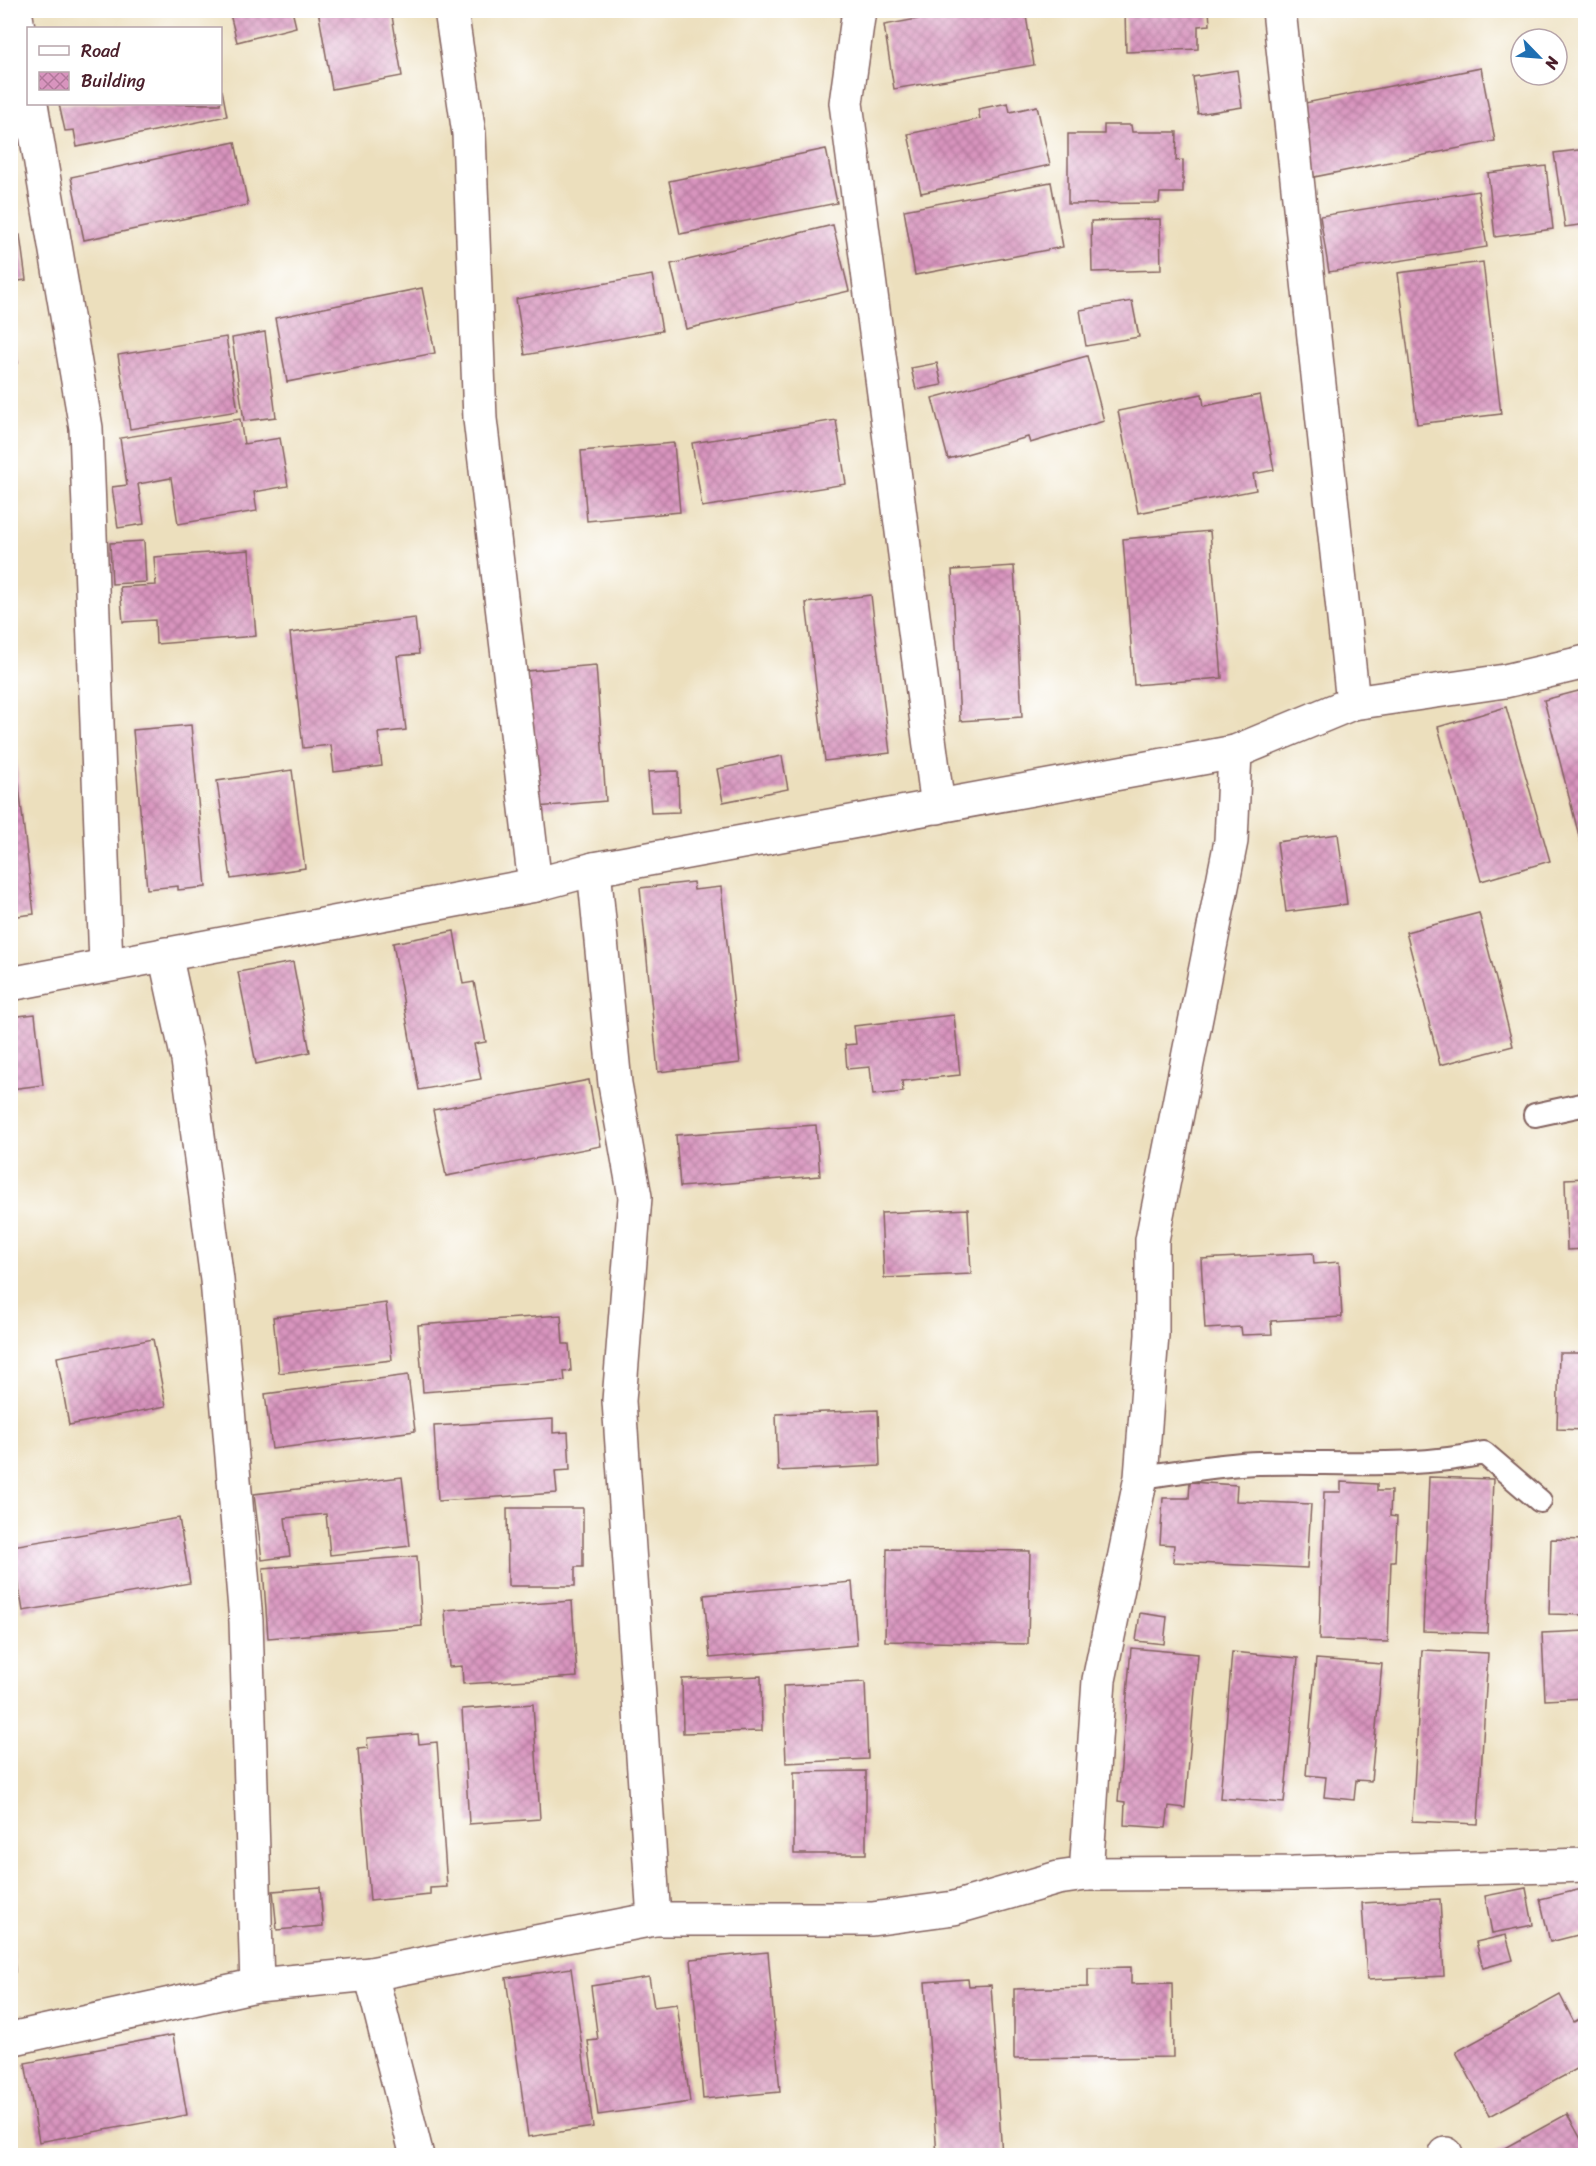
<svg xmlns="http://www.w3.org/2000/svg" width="1596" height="2166" font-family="Sriracha,sans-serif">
	<defs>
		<pattern id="building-cross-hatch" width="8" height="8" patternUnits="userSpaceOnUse" patternTransform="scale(1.5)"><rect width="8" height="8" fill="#d894be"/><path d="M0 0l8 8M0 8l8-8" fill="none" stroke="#b1789b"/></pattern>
	</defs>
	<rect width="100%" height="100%" fill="#fff"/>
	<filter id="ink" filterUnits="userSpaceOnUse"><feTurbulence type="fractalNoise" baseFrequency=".0167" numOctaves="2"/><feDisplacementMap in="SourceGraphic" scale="12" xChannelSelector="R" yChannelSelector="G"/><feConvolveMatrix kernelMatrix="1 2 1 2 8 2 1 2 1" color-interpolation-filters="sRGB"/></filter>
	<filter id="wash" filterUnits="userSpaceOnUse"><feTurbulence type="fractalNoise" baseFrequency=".008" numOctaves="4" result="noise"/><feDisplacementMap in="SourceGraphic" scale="24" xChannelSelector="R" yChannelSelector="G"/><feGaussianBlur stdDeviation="1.35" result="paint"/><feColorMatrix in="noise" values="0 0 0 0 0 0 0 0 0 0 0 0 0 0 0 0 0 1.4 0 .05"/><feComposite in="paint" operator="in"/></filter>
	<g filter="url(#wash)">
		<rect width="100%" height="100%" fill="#ecdfbd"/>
		<g id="blocks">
			<!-- building -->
			<g fill="url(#building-cross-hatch)">
				<path d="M229 10H292L296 27 237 42Z"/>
				<path d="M318 10H391L402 76 332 89Z"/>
				<path d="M966 10H1025L1034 65 894 89 884 25Z"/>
				<path d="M1125 10H1209L1210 25 1198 26V49L1126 52Z"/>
				<path d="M1481 68 1495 141 1314 177 1300 104Z"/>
				<path d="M1237 70 1242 107 1198 114 1193 77Z"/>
				<path d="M222 90 227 116 77 147 74 130 65 131 59 104H220Z"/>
				<path d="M1008 103 1010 112 1037 106 1050 165 921 193 908 134 980 119 978 109Z"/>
				<path d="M1104 125H1131L1132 132H1177L1176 161 1183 160V193H1160L1159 203 1068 204V134H1104Z"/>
				<path d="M235 142 248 205 84 240 71 177Z"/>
				<path d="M826 149 837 203 680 234 669 181Z"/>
				<path d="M1586 149V224L1565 227 1554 153Z"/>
				<path d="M1546 166 1553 229 1495 237 1488 173Z"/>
				<path d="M1051 182 1063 247 915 275 904 210Z"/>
				<path d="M1478 191 1487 247 1329 272 1320 216Z"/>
				<path d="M1160 219 1161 270 1092 272 1091 221Z"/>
				<path d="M833 225 849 291 686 329 671 264Z"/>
				<path d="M20 235 26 280 10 282V236Z"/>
				<path d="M1483 262 1501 414 1417 424 1398 273Z"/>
				<path d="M652 275 662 331 525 355 516 299Z"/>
				<path d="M422 288 435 353 287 382 275 318Z"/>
				<path d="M1132 301 1139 337 1086 346 1080 310Z"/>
				<path d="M10 328 18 363 10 364Z"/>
				<path d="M265 332 276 417 244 421 232 338Z"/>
				<path d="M226 337 238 411 130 429 118 355Z"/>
				<path d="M1087 356 1104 421 1030 443 1028 437 948 459 932 398Z"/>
				<path d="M937 363 942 385 916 390 911 368Z"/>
				<path d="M1202 394 1204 406 1260 395 1274 470 1253 474 1256 490 1138 513 1118 411Z"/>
				<path d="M240 419 244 444 280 438 288 486 254 492 257 511 178 524 171 478 138 484 144 524 118 528 112 487 127 485 120 438Z"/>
				<path d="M836 420 846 484 702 507 692 443Z"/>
				<path d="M674 443 680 512 587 521 581 451Z"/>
				<path d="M1210 531 1222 678 1134 685 1123 539Z"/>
				<path d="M144 541 146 582 112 584 110 543Z"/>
				<path d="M249 550 256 636 156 644 155 620 123 622 120 587 156 585 154 557Z"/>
				<path d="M1014 566 1022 717 960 721 952 570Z"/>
				<path d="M871 595 890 753 825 761 806 603Z"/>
				<path d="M415 618 419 654 397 656 406 730 378 733 382 766 334 772 331 745 303 748 290 633Z"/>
				<path d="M596 665 606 801 537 807 527 671Z"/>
				<path d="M1586 689V859H1585L1544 700Z"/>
				<path d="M1506 707 1550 861 1481 881 1438 727Z"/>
				<path d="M191 725 206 887 178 890V886L147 889 133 730Z"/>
				<path d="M14 744 34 914 10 917V745Z"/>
				<path d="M782 756 788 789 723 802 717 769Z"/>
				<path d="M292 770 305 868 231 879 217 781Z"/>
				<path d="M678 771 679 812 651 813 648 772Z"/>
				<path d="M1338 834 1347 904 1286 912 1277 842Z"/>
				<path d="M693 882 694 890 721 887 740 1063 658 1072 640 888Z"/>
				<path d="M1479 913 1513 1046 1440 1065 1406 932Z"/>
				<path d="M454 931 463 984 474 982 486 1042 474 1044 481 1079 419 1090 393 943Z"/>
				<path d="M293 962 310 1052 256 1064 238 972Z"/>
				<path d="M35 1014 43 1085 10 1089V1017Z"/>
				<path d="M954 1015 960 1075 902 1081 903 1092 873 1095 870 1067 847 1069 845 1045 856 1044 854 1026Z"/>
				<path d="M589 1080 601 1146 446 1176 433 1110Z"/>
				<path d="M816 1125 820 1176 680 1187 676 1135Z"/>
				<path d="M1586 1178V1249L1567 1250 1565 1179Z"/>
				<path d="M968 1209 971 1274 884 1278 881 1213Z"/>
				<path d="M1313 1253 1314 1264 1339 1262 1342 1317 1271 1321 1272 1334 1242 1335 1241 1327 1205 1329 1201 1259Z"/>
				<path d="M386 1303 392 1360 279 1373 273 1317Z"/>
				<path d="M561 1315 563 1344H569L571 1371 564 1372 565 1381 423 1392 418 1325Z"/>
				<path d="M153 1339 166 1406 69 1425 57 1357Z"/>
				<path d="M1559 1353H1586V1430L1557 1429Z"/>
				<path d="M408 1375 415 1431 272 1449 265 1394Z"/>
				<path d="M878 1410 880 1466 778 1471 776 1414Z"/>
				<path d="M553 1419V1433L568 1432 570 1470 555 1471 557 1493 438 1501 434 1426Z"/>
				<path d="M402 1477 410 1546 330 1555 326 1514 285 1518 290 1556 262 1560 254 1494Z"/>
				<path d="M1429 1477 1493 1479 1487 1633 1423 1631Z"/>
				<path d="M1190 1482 1237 1485 1236 1501 1311 1504 1307 1568 1173 1562 1174 1545 1160 1544 1163 1498H1189Z"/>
				<path d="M1341 1482 1377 1484V1491H1391L1390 1516 1397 1517 1395 1561H1391L1388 1642 1319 1640 1324 1492H1341Z"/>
				<path d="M507 1508H583V1567H575V1586H508Z"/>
				<path d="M179 1518 190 1583 23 1611 12 1546Z"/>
				<path d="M1551 1539 1586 1540V1615L1549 1614Z"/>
				<path d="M887 1549 1030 1551 1028 1644 885 1641Z"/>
				<path d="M417 1556 422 1626 268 1638 263 1568Z"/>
				<path d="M852 1582 857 1645 710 1658 704 1595Z"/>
				<path d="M572 1601 577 1677 463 1684 462 1666 449 1667 445 1610Z"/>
				<path d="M1140 1613 1167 1617 1164 1644 1136 1641Z"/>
				<path d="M1586 1631V1698L1545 1700 1542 1633Z"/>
				<path d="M1131 1648 1198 1654 1185 1808 1169 1806 1166 1828 1124 1825 1125 1802 1118 1801Z"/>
				<path d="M1422 1650 1488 1653 1478 1824 1412 1821Z"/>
				<path d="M1232 1652 1298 1658 1284 1803 1220 1798Z"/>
				<path d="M1316 1659 1382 1664 1371 1781 1356 1780 1354 1800 1324 1797 1326 1777 1306 1775Z"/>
				<path d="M761 1676 762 1731 683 1733 682 1679Z"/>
				<path d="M865 1682 868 1759 786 1763 783 1686Z"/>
				<path d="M533 1704 540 1819 469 1824 462 1709Z"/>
				<path d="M418 1734 419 1744 437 1742 447 1887 430 1888V1895L370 1901 358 1749 368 1748 367 1738Z"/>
				<path d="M866 1771V1854H794V1772Z"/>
				<path d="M320 1887 323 1926 277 1930 273 1891Z"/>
				<path d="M1526 1888 1533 1925 1492 1933 1485 1896Z"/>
				<path d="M1586 1888V1933L1550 1942 1540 1899Z"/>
				<path d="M1440 1899 1444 1976 1367 1980 1362 1903Z"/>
				<path d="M10 1913 15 1972H10Z"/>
				<path d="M1506 1935 1513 1960 1483 1968 1476 1942Z"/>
				<path d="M768 1952 780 2092 703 2099 691 1959Z"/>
				<path d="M1131 1967V1984L1172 1983 1173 2057 1014 2059V1989L1088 1987V1968Z"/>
				<path d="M571 1968 593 2127 528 2137 506 1978Z"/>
				<path d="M649 1977 654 2007 677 2004 690 2102 598 2115 588 2041 598 2040 591 1986Z"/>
				<path d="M968 1979 969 1986 991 1985 1002 2156H937L925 1982Z"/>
				<path d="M1560 1995 1574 2022 1581 2018 1586 2028V2064L1490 2116 1456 2052Z"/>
				<path d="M173 2035 187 2115 39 2142 25 2063Z"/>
				<path d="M1567 2114 1586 2148V2156H1491Z"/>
			</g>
		</g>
	</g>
	<g filter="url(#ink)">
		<use href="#blocks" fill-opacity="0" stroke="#83625e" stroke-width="1.5"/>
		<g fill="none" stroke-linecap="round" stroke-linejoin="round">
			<defs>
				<g id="lane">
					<path d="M1535 1115 1586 1104"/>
					<path d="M1141 1477C1180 1472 1220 1464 1259 1463 1334 1461 1411 1469 1484 1453L1540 1501"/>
				</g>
				<g id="street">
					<path d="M15 10 28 90"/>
					<path d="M451 10 469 134 480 419 535 885"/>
					<path d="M859 10 846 103 938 807"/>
					<path d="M1279 10 1353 703"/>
					<path d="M31 104 86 428 106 964"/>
					<path d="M594 869 615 1084 635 1197 619 1401 654 1919"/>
					<path d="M165 954 188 1060 217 1280 246 1621 257 1985"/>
					<path d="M10 984 535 885 594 869 1235 752 1353 703 1505 681 1586 662"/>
					<path d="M1086 1874 1099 1680 1141 1477 1152 1335V1240L1231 841 1235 752"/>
					<path d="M371 1974 417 2156"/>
					<path d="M10 2039 257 1985 371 1974 654 1919H872L954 1908 1058 1878 1086 1874 1293 1873 1586 1865"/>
					<path d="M1446 2154V2156"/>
				</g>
			</defs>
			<!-- lane casing -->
			<use href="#lane" stroke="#83625e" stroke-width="26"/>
			<!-- street casing -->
			<use href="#street" stroke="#83625e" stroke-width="36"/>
			<!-- lane -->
			<use href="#lane" stroke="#fff" stroke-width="22"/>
			<!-- street -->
			<use href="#street" stroke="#fff" stroke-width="33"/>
		</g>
	</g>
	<!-- margin -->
	<rect width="1596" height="2166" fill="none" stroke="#fff" stroke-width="36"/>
	<!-- legend -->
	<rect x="27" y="27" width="195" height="78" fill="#ffffff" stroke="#b7a5aa" stroke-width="1.5"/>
	<rect x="39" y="46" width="30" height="9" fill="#ffffff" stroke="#b7a5aa" stroke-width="1.5"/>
	<text x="81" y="57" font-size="18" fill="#4a1f2b">Road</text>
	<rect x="39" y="72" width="30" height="18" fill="url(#building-cross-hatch)" stroke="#b7a5aa" stroke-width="1.5"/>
	<text x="81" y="87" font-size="18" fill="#4a1f2b">Building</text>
	<!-- north arrow -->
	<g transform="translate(1539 57) rotate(115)"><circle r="28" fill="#ffffff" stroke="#b7a5aa" stroke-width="1.5"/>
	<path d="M0-4.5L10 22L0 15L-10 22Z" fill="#1f6fb2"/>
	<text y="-9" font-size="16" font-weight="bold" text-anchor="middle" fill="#4a1f2b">N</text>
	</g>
</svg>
